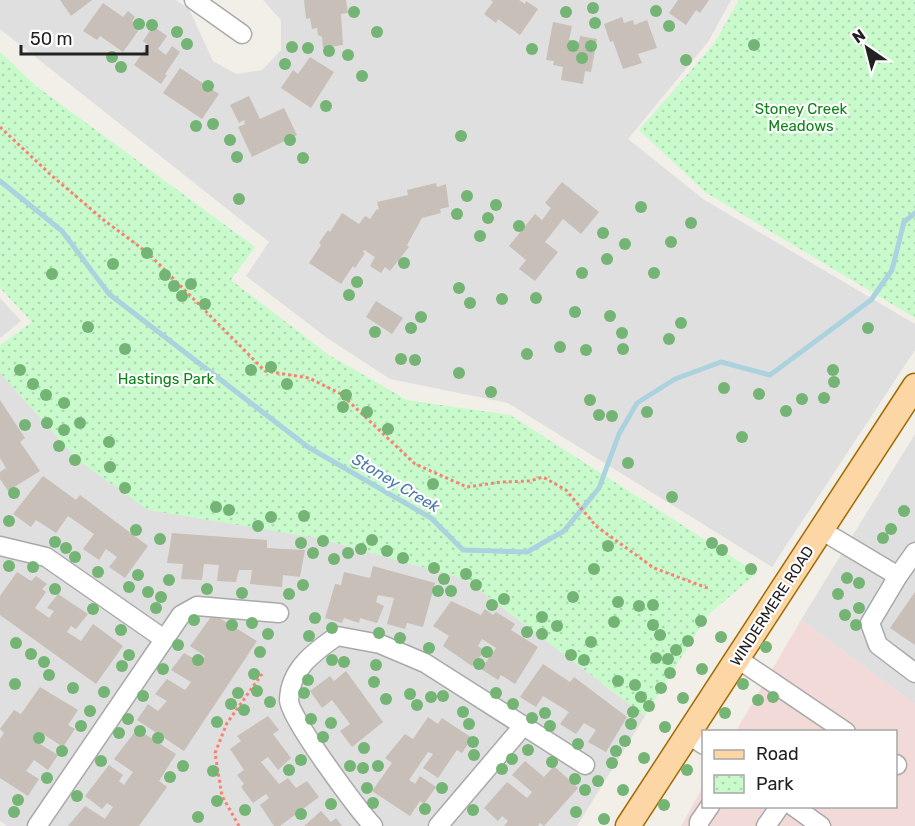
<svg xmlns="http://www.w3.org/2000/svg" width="915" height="826" font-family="Rubik,sans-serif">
	<defs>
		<pattern id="park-dots" width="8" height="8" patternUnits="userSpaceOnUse" patternTransform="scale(1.5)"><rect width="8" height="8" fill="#c8facc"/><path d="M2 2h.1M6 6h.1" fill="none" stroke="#acd6af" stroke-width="1.8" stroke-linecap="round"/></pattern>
	</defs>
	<rect width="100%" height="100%" fill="#f2efe9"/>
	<!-- residential -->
	<g fill="#e0dfdf">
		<path d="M0 0H176L189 9 213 61 236 74 262 70 281 50V20L263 0H731L708 42 628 139 703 199 915 324V350L772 567 508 403 390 379 327 338 246 276 269 242 0 29Z"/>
		<path d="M0 298 21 321 0 338Z"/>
		<path d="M0 373 79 461 322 539 465 579 645 716 577 826H7L0 821Z"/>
		<path d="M915 434V704L801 620Z"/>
	</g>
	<!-- commercial -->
	<path fill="#f2dad9" d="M801 620 915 704V826H681L703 787 704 806H896V732L736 731Z"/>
	<!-- park -->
	<g fill="url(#park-dots)">
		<path d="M739 0H915V318L705 192 639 130 713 45Z"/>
		<path d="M0 52 36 86 255 247 231 280 329 355 407 400 510 415 757 573 707 616 645 716 465 579 322 539 148 510 79 461 0 373V345L32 322 0 288Z"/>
	</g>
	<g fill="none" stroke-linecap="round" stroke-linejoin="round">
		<!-- stream -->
		<path stroke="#aad3df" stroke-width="5" d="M0 181 62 231 109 294 308 447 431 518 463 550 527 552 564 531 599 488 619 434 637 403 675 379 721 362 770 375 871 300 892 270 904 222 915 213"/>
	</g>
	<!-- building -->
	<g fill="#c7bfb8">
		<path d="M60 0H92L71 16Z"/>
		<path d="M304 0H346L348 13 341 14 343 45 323 48 322 37 318 35 317 28 312 29 310 18 306 19Z"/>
		<path d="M491 0H519L525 4 526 1 538 9 520 35 498 19 496 23 484 14 493 2Z"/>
		<path d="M678 0H709L700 13 696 10 686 25 669 13Z"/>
		<path d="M103 3 123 17 128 11 135 17 132 21 141 27 123 52 100 36 97 40 83 31Z"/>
		<path d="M622 17 624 23 633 20 634 25 647 20 657 48 638 54 642 63 623 69 613 41 610 42 604 24Z"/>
		<path d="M553 22 572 26 569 40 579 42 580 36 597 39 591 72 585 71 583 84 561 80 563 67 553 65 554 61 546 60Z"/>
		<path d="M153 26 167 36 158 49 166 55 172 46 180 52 165 74 167 75 161 84 134 65 148 45 143 41Z"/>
		<path d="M310 57 334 72 311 108 281 88 293 70 298 74Z"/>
		<path d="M180 68 219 94 202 119 163 93Z"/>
		<path d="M249 96 260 119 284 108 297 135 252 157 238 127 245 124 244 120 239 123 230 105Z"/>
		<path d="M562 182 599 212 581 234 563 219 545 242 558 252 535 281 519 269 526 260 509 246 535 214 542 220 551 208 545 203Z"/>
		<path d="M436 183 437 187 446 184 449 207 440 209 441 213 422 218 407 245 409 247 390 271 385 267 381 273 370 266 375 257 364 250 363 252 365 253 355 268 353 266 341 284 309 263 321 245 319 243 328 230 330 232 342 213 359 224 365 216 370 219 377 209 379 210 377 202 408 195 407 190Z"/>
		<path d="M376 301 403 318 392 334 366 317Z"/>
		<path d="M0 400 25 438 20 442 40 471 8 491 0 479V472L6 468 0 458Z"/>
		<path d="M43 476 76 500 80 495 148 546 125 578 109 567 117 557 106 549 99 560 83 549 94 534 68 516 56 533 36 520 31 527 13 514Z"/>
		<path d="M172 533 267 540V548L305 550 300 577 283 575 282 587 250 584 252 570H239L236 582 217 581 219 565 204 564 202 580 181 579 183 564 167 563Z"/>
		<path d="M373 566 435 583 423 627 407 623 405 629 387 624 394 598 378 595 376 602 384 606 377 623 360 618 359 623 344 618 342 623 325 618 335 584 341 585 344 572 370 578Z"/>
		<path d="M17 572 31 581 36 576 47 584 42 589 46 592 35 608 49 618 54 611 47 608 58 594 88 614 76 629 71 626 67 632 81 641 93 624 123 646 96 684 0 615V596Z"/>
		<path d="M915 592V645L890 628Z"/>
		<path d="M451 601 481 615 485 609 493 615 496 612 515 624 511 630 538 647 515 684 501 675 498 680 481 669 496 648 482 639 478 646 485 651 472 666 443 646 449 636 433 626Z"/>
		<path d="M213 614 257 641 184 751 137 720 148 704 158 711 167 701 155 694 167 679 185 690 191 682 171 670 184 653 200 662 205 656 190 646Z"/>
		<path d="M543 664 570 682 574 677 627 717 606 752 588 742 596 730 584 723 576 734 560 724 569 712 543 696 536 707 520 697Z"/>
		<path d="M346 671 383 722 352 747 340 731 350 724 332 700 322 708 310 691 330 676 334 681Z"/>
		<path d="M40 687 78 710 68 725 75 729 63 747 40 732 35 741 58 755 48 770 34 760 26 771 39 779 28 796 0 778V739L4 733 0 729 14 710 21 714Z"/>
		<path d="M268 716 279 730 273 734 291 758 278 770 268 757 261 762 279 784 288 778 296 788 307 781 319 797 280 826H274L260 805 269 798 266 794 253 803 241 787 244 784 237 775 244 770 230 749 241 741 237 736Z"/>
		<path d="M428 717 438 724 442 718 472 738 462 753 457 750 438 778 423 768 433 754 428 752 409 780 415 784 420 776 436 787 424 804 420 801 410 816 372 791 392 763 385 758 405 734 413 739Z"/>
		<path d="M137 729 176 754 159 781 167 787 139 826H68L85 806 105 819 113 807 107 803 102 809 85 796 109 765 123 775 119 781 124 785 133 772 114 759Z"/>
		<path d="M525 761 544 777 554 766 578 788 544 826 540 823 538 826H504L508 821 502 816 498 821 484 808 507 782 527 798 532 792 512 775Z"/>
		<path d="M321 811 331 822 336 818 342 826H304Z"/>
	</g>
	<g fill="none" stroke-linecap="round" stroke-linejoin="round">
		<defs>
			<g id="minor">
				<path d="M194 0 242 34"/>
				<path d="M821 530 898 576"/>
				<path d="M0 546 46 557 164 639"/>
				<path d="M915 552 898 576 870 623 878 645 915 673"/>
				<path d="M738 659 846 732"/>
				<path d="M689 735 704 745"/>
				<path d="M896 764 897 765"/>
				<path d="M793 806 821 826"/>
				<path d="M37 826 181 615 197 606 279 613"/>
				<path d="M373 826C358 809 289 718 289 700 290 669 314 652 337 636L380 644 425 663 585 765"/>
				<path d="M438 826 524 725"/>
				<path d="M699 826V822L710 806"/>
				<path d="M766 826 780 806"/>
			</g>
			<path id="major" d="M628 826 915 386"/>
		</defs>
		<!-- minor casing -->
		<use href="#minor" stroke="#a9a9a9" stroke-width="21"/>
		<!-- major casing -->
		<use href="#major" stroke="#a06b00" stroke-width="27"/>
		<!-- path -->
		<g stroke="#fa8072" stroke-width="3" stroke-dasharray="3 3" stroke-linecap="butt">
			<path d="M0 127 51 175 105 221 148 253 265 371 309 378 341 394 415 464 467 487 501 482 530 481 543 477 566 490 596 526 654 568 710 589"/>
			<path d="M239 826 222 796 215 753 227 723 262 674"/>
		</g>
		<!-- minor -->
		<use href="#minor" stroke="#fff" stroke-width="18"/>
		<!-- major -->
		<use href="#major" stroke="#fcd6a4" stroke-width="24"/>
	</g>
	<!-- trees -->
	<g fill="#74b475">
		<circle cx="593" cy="8" r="6"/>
		<circle cx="656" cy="11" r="6"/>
		<circle cx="354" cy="12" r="6"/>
		<circle cx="566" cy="12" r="6"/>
		<circle cx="595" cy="23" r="6"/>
		<circle cx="139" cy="24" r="6"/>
		<circle cx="152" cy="25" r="6"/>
		<circle cx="669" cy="26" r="6"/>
		<circle cx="177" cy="32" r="6"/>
		<circle cx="377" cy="32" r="6"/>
		<circle cx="187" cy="44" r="6"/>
		<circle cx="754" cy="45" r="6"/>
		<circle cx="573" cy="46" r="6"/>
		<circle cx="591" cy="46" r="6"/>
		<circle cx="292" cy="47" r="6"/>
		<circle cx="308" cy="48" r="6"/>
		<circle cx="532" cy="49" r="6"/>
		<circle cx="329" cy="51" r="6"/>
		<circle cx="348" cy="55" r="6"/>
		<circle cx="112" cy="57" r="6"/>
		<circle cx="582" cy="58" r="6"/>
		<circle cx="686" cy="60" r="6"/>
		<circle cx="285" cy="64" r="6"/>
		<circle cx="121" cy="67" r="6"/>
		<circle cx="362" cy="76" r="6"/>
		<circle cx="208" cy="86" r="6"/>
		<circle cx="326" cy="106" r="6"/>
		<circle cx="213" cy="124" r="6"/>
		<circle cx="196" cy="126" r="6"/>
		<circle cx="461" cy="136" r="6"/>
		<circle cx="230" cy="140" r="6"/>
		<circle cx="290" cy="140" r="6"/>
		<circle cx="237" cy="157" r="6"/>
		<circle cx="303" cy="158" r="6"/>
		<circle cx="467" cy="196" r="6"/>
		<circle cx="239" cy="199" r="6"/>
		<circle cx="496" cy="205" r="6"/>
		<circle cx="641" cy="207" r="6"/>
		<circle cx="457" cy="214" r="6"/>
		<circle cx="488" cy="218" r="6"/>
		<circle cx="691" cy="223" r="6"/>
		<circle cx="519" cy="226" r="6"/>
		<circle cx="603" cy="233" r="6"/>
		<circle cx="480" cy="236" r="6"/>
		<circle cx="671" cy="242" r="6"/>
		<circle cx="625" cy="244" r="6"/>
		<circle cx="147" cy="253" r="6"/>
		<circle cx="607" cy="259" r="6"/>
		<circle cx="404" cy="263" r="6"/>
		<circle cx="113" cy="264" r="6"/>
		<circle cx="582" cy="273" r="6"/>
		<circle cx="654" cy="273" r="6"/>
		<circle cx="52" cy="274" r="6"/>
		<circle cx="165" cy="275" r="6"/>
		<circle cx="357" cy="282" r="6"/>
		<circle cx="191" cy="284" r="6"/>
		<circle cx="174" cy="286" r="6"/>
		<circle cx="459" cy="288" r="6"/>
		<circle cx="349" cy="295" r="6"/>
		<circle cx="182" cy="296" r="6"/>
		<circle cx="536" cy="298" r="6"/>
		<circle cx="502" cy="299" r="6"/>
		<circle cx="470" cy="303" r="6"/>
		<circle cx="205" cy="304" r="6"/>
		<circle cx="575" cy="312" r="6"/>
		<circle cx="610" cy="316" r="6"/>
		<circle cx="421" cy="317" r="6"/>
		<circle cx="681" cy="323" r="6"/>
		<circle cx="88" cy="327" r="6"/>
		<circle cx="411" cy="328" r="6"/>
		<circle cx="868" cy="328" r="6"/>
		<circle cx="375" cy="332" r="6"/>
		<circle cx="622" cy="333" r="6"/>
		<circle cx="669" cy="339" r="6"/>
		<circle cx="560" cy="347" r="6"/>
		<circle cx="125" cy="349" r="6"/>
		<circle cx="623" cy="349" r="6"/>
		<circle cx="586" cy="350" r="6"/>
		<circle cx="527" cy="354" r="6"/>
		<circle cx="401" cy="359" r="6"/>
		<circle cx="415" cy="360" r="6"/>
		<circle cx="271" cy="367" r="6"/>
		<circle cx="20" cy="370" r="6"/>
		<circle cx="251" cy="370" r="6"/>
		<circle cx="833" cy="370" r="6"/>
		<circle cx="459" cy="373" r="6"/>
		<circle cx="834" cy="382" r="6"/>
		<circle cx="33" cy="384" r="6"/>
		<circle cx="287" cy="384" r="6"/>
		<circle cx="724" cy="388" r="6"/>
		<circle cx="491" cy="392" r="6"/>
		<circle cx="759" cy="394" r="6"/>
		<circle cx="46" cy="395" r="6"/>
		<circle cx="346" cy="395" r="6"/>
		<circle cx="824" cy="398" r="6"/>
		<circle cx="802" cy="399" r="6"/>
		<circle cx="590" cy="400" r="6"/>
		<circle cx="64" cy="403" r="6"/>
		<circle cx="343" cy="407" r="6"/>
		<circle cx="786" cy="411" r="6"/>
		<circle cx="367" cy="412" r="6"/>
		<circle cx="647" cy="412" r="6"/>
		<circle cx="599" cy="415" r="6"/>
		<circle cx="612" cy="416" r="6"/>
		<circle cx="47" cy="423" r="6"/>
		<circle cx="80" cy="423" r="6"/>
		<circle cx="25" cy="425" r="6"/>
		<circle cx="388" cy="429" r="6"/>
		<circle cx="64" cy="430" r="6"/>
		<circle cx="742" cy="437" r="6"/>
		<circle cx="109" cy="442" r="6"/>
		<circle cx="59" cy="446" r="6"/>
		<circle cx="75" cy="460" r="6"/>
		<circle cx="356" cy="463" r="6"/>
		<circle cx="628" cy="463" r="6"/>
		<circle cx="110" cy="467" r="6"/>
		<circle cx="433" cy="484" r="6"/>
		<circle cx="125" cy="488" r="6"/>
		<circle cx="14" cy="493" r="6"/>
		<circle cx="672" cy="497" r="6"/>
		<circle cx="216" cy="507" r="6"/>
		<circle cx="229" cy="510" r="6"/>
		<circle cx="904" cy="511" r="6"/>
		<circle cx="304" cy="516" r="6"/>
		<circle cx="271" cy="517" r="6"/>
		<circle cx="9" cy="521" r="6"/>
		<circle cx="258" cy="526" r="6"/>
		<circle cx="891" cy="529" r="6"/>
		<circle cx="136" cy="530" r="6"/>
		<circle cx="883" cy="538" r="6"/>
		<circle cx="160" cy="539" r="6"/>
		<circle cx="372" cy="540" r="6"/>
		<circle cx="323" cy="541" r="6"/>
		<circle cx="55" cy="542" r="6"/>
		<circle cx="301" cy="543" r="6"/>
		<circle cx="712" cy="543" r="6"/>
		<circle cx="608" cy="546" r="6"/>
		<circle cx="66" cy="548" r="6"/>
		<circle cx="361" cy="549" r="6"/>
		<circle cx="722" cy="550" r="6"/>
		<circle cx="387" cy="551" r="6"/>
		<circle cx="313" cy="553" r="6"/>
		<circle cx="348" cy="553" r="6"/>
		<circle cx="75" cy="557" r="6"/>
		<circle cx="403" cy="558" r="6"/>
		<circle cx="334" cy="559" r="6"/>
		<circle cx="9" cy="566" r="6"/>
		<circle cx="33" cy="567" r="6"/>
		<circle cx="434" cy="568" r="6"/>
		<circle cx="594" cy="569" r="6"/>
		<circle cx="751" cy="569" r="6"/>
		<circle cx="98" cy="572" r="6"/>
		<circle cx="466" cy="574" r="6"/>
		<circle cx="138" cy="575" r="6"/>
		<circle cx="847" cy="578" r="6"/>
		<circle cx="444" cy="579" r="6"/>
		<circle cx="169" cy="580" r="6"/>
		<circle cx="859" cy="583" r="6"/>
		<circle cx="303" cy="585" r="6"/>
		<circle cx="476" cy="585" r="6"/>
		<circle cx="129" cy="587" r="6"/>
		<circle cx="55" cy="589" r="6"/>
		<circle cx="207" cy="589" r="6"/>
		<circle cx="438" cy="591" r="6"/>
		<circle cx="451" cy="591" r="6"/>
		<circle cx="148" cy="592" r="6"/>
		<circle cx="242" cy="593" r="6"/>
		<circle cx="289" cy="594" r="6"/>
		<circle cx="838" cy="594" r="6"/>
		<circle cx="161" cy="597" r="6"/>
		<circle cx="573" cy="597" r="6"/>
		<circle cx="504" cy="599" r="6"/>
		<circle cx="618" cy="602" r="6"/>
		<circle cx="492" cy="605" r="6"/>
		<circle cx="653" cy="605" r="6"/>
		<circle cx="639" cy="606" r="6"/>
		<circle cx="156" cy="608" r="6"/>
		<circle cx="859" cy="608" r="6"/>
		<circle cx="93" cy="609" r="6"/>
		<circle cx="845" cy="615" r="6"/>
		<circle cx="542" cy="617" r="6"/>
		<circle cx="315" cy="618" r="6"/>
		<circle cx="194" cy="620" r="6"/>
		<circle cx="701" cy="621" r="6"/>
		<circle cx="614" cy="622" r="6"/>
		<circle cx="252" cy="623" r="6"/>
		<circle cx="232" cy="625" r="6"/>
		<circle cx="653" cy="625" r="6"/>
		<circle cx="856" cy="625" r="6"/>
		<circle cx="557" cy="626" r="6"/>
		<circle cx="332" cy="628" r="6"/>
		<circle cx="121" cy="630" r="6"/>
		<circle cx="527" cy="632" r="6"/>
		<circle cx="379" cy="633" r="6"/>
		<circle cx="268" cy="634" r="6"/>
		<circle cx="542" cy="634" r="6"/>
		<circle cx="660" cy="635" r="6"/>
		<circle cx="309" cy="636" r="6"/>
		<circle cx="721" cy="637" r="6"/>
		<circle cx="400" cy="638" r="6"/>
		<circle cx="688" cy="641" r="6"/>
		<circle cx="591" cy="642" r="6"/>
		<circle cx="16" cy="643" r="6"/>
		<circle cx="178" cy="645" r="6"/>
		<circle cx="766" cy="647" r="6"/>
		<circle cx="429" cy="648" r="6"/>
		<circle cx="676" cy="650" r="6"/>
		<circle cx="260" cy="652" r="6"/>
		<circle cx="487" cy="652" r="6"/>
		<circle cx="31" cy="654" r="6"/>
		<circle cx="129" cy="655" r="6"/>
		<circle cx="571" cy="655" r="6"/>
		<circle cx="656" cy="658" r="6"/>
		<circle cx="668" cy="659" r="6"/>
		<circle cx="198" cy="660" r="6"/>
		<circle cx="332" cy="660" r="6"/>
		<circle cx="584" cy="660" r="6"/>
		<circle cx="44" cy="662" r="6"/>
		<circle cx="344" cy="662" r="6"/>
		<circle cx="479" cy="664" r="6"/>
		<circle cx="376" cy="665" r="6"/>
		<circle cx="122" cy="666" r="6"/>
		<circle cx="163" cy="669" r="6"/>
		<circle cx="702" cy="669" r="6"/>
		<circle cx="670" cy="673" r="6"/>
		<circle cx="254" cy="674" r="6"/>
		<circle cx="49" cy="675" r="6"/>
		<circle cx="308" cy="680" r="6"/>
		<circle cx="618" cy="681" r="6"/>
		<circle cx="374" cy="682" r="6"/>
		<circle cx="15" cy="684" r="6"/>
		<circle cx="743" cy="684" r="6"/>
		<circle cx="635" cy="685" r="6"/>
		<circle cx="73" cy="688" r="6"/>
		<circle cx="661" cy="688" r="6"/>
		<circle cx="257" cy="691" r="6"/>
		<circle cx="104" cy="692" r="6"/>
		<circle cx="238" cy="693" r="6"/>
		<circle cx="304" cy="693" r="6"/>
		<circle cx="496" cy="693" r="6"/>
		<circle cx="410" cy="694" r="6"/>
		<circle cx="143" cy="696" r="6"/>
		<circle cx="443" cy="696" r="6"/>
		<circle cx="431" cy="697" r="6"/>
		<circle cx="641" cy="697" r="6"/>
		<circle cx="773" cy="697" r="6"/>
		<circle cx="683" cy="698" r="6"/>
		<circle cx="386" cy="699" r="6"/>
		<circle cx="758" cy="700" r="6"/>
		<circle cx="270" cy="702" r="6"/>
		<circle cx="231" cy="704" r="6"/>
		<circle cx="513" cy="704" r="6"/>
		<circle cx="417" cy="705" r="6"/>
		<circle cx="649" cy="706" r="6"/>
		<circle cx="244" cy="710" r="6"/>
		<circle cx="90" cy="711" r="6"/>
		<circle cx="463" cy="712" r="6"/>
		<circle cx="633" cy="712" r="6"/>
		<circle cx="545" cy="713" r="6"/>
		<circle cx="725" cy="713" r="6"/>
		<circle cx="532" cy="718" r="6"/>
		<circle cx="128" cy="719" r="6"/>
		<circle cx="311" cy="719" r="6"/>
		<circle cx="217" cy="722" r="6"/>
		<circle cx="331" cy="723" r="6"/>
		<circle cx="469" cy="724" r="6"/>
		<circle cx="631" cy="724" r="6"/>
		<circle cx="81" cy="726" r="6"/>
		<circle cx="550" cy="726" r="6"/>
		<circle cx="665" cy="727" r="6"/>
		<circle cx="140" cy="731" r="6"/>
		<circle cx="119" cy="733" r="6"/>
		<circle cx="323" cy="737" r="6"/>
		<circle cx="39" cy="738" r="6"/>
		<circle cx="158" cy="738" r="6"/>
		<circle cx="625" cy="741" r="6"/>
		<circle cx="473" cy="742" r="6"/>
		<circle cx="578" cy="744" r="6"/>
		<circle cx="364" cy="748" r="6"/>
		<circle cx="528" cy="750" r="6"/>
		<circle cx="62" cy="751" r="6"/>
		<circle cx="616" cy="751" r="6"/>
		<circle cx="474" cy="755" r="6"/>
		<circle cx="644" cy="758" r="6"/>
		<circle cx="512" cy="759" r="6"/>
		<circle cx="301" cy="760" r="6"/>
		<circle cx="101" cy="761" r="6"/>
		<circle cx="552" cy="762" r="6"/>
		<circle cx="612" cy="763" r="6"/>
		<circle cx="183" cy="766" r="6"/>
		<circle cx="350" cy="766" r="6"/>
		<circle cx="378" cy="766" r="6"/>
		<circle cx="363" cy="768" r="6"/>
		<circle cx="502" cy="769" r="6"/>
		<circle cx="289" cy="770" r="6"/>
		<circle cx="687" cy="770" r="6"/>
		<circle cx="213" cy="771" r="6"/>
		<circle cx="170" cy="777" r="6"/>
		<circle cx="47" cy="778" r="6"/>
		<circle cx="575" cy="779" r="6"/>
		<circle cx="598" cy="781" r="6"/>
		<circle cx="367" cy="788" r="6"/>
		<circle cx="442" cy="788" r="6"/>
		<circle cx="585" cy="790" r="6"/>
		<circle cx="623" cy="790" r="6"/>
		<circle cx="77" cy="796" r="6"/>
		<circle cx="18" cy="800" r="6"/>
		<circle cx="217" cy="801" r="6"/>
		<circle cx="373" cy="803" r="6"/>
		<circle cx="331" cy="804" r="6"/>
		<circle cx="664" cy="805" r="6"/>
		<circle cx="425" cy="809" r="6"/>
		<circle cx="245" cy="810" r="6"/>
		<circle cx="473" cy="810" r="6"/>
		<circle cx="14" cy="812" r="6"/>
		<circle cx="576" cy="812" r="6"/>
		<circle cx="301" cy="814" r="6"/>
		<circle cx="198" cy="817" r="6"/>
		<circle cx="604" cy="819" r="6"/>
	</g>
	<g text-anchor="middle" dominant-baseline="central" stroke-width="4.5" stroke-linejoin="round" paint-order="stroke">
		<!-- park labels -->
		<g font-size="15" fill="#0c8416" stroke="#fff">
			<text x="801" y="109">Stoney Creek<tspan x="801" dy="17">Meadows</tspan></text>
			<text x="166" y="379">Hastings Park</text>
		</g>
		<!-- street labels -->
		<g font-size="15" fill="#222" stroke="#fff">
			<text transform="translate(772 606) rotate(-57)">WINDERMERE ROAD</text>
		</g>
		<!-- water labels -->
		<g font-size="16" font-style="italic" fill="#4a7aab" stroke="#fff">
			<text transform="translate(396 483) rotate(31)">Stoney Creek</text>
		</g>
	</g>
	<!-- legend -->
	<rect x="702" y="730" width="195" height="78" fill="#ffffff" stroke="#a7a7a7" stroke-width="1.5"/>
	<rect x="714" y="750" width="30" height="9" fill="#fcd6a4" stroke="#a7a7a7" stroke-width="1.5"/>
	<text x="756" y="760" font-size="18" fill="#222222">Road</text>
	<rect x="714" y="775" width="30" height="18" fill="url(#park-dots)" stroke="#a7a7a7" stroke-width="1.5"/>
	<text x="756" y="790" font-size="18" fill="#222222">Park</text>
	<!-- north arrow -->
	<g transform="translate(867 48) rotate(325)" stroke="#ffffff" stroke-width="4.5" paint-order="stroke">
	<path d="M0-4.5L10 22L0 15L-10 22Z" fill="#222222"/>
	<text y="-9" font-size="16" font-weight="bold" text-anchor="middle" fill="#222222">N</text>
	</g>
	<!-- scale -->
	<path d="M21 45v9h126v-9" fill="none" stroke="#222222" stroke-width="3"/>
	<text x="30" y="45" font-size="18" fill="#222222" stroke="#ffffff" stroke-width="4.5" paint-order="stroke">50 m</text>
</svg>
